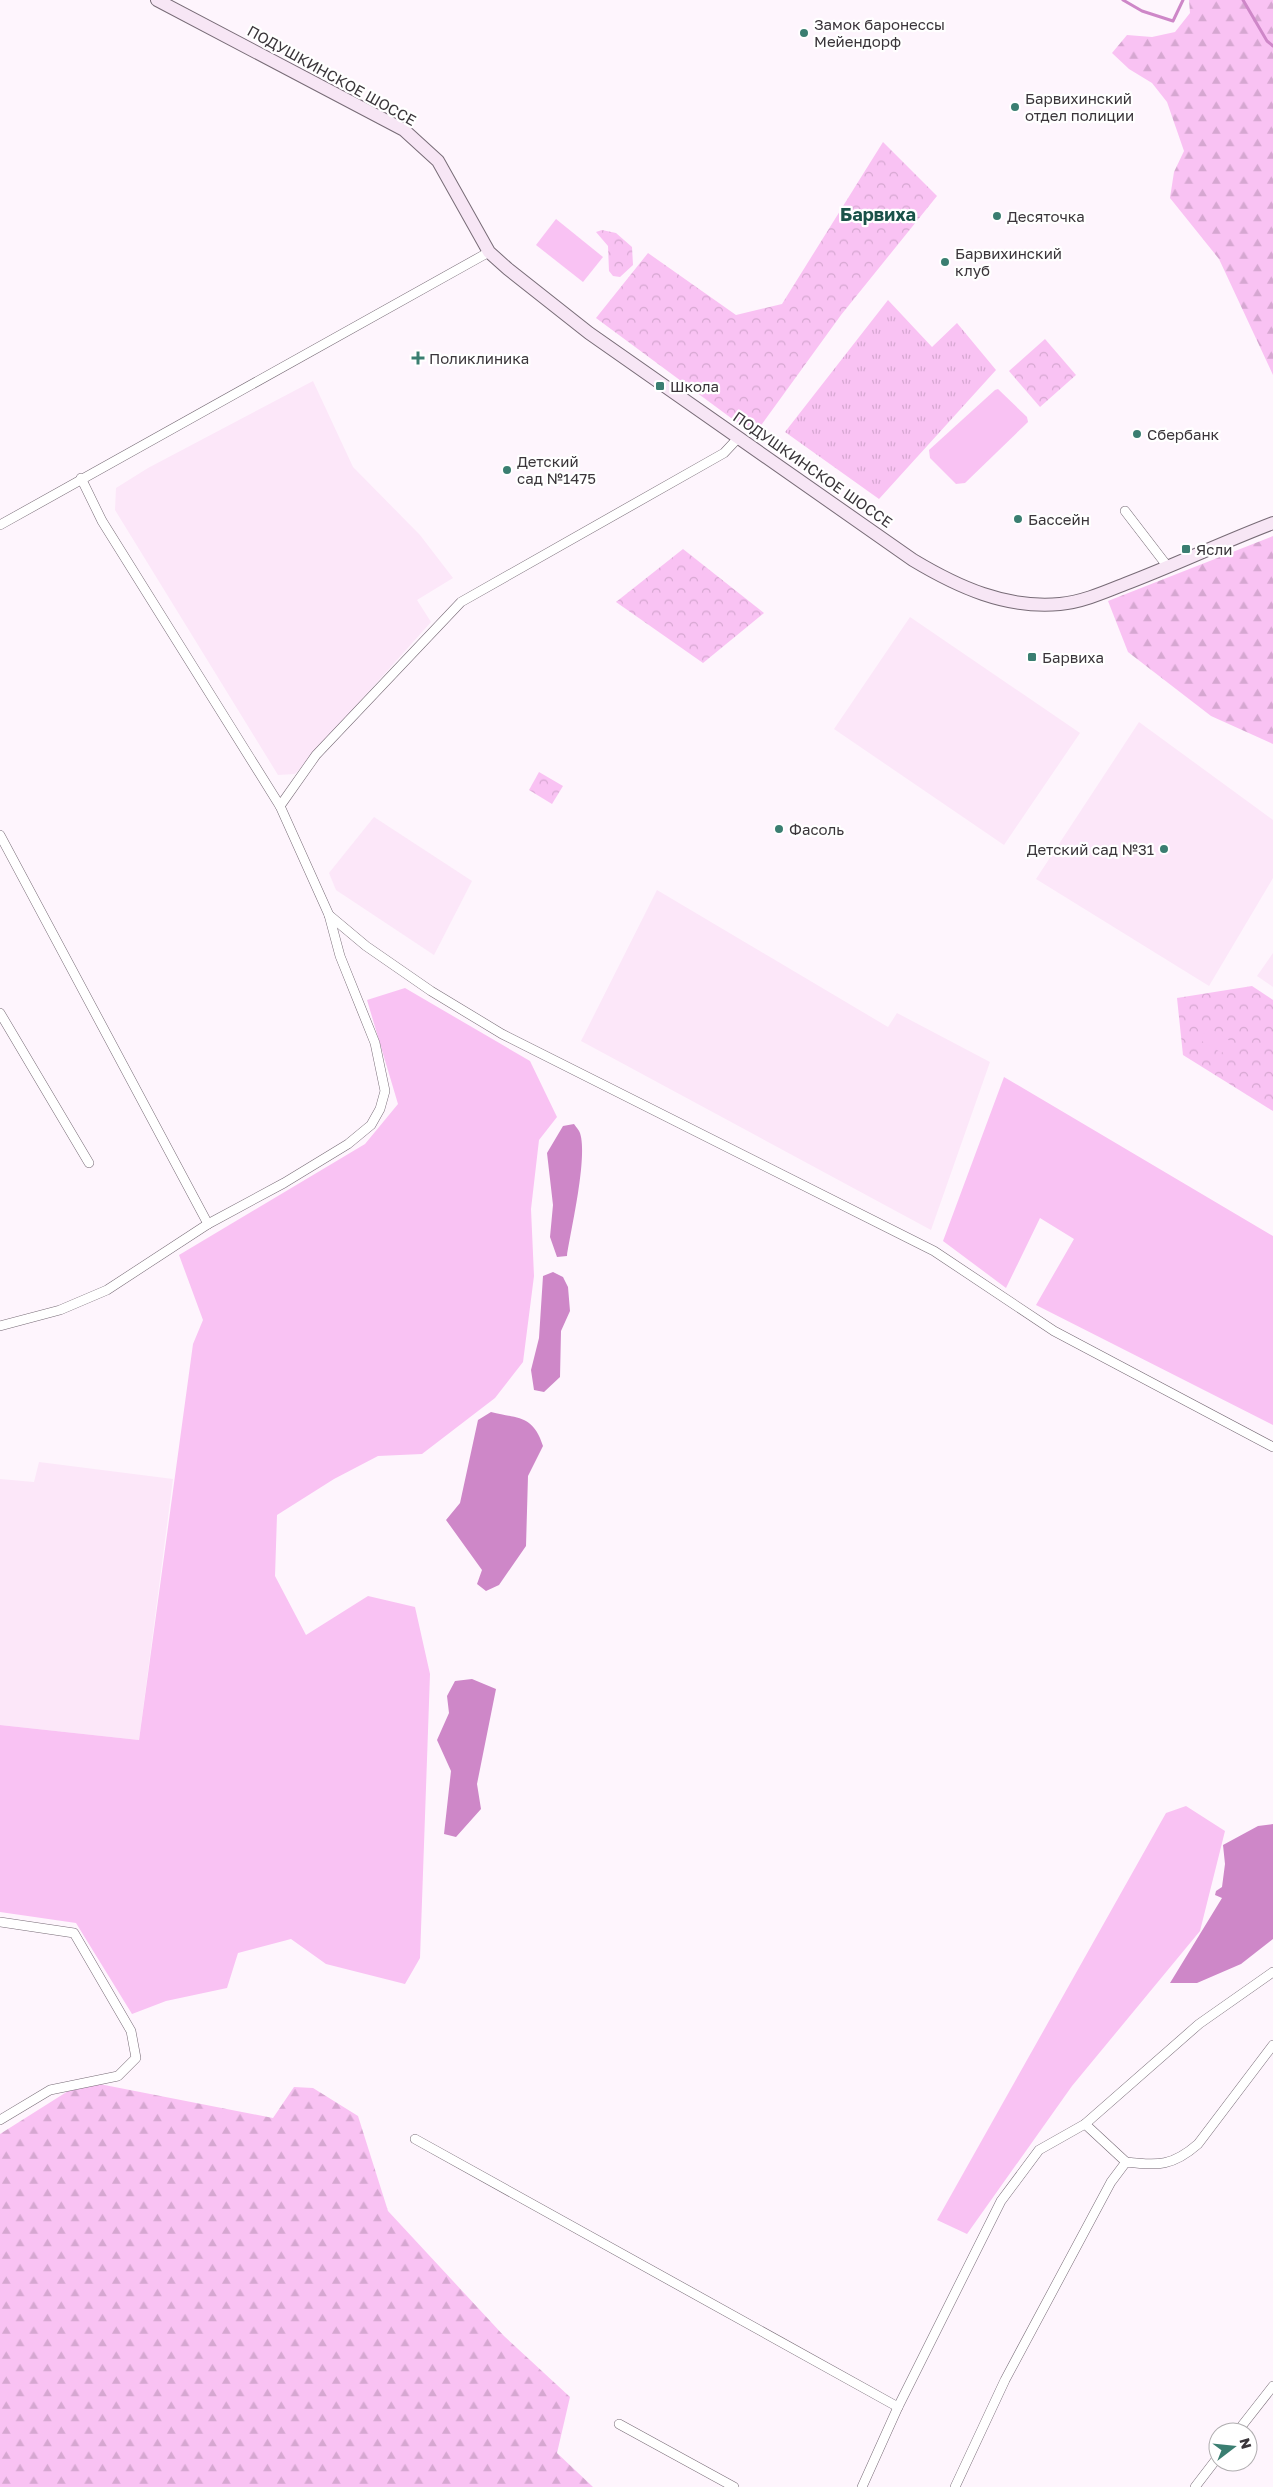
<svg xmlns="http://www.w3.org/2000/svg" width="1273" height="2487" font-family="'Golos Text',sans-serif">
	<defs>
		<pattern id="grass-tufts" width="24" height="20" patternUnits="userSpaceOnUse" patternTransform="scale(1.25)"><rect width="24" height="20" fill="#f9c2f3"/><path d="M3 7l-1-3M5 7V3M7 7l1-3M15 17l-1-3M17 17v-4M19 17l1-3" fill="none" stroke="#d6a7d1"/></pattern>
		<pattern id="forest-firs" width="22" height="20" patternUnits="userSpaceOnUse" patternTransform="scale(1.25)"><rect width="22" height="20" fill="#f9c2f3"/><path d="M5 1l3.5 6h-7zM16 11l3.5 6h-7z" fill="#d6a7d1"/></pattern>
		<pattern id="park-crowns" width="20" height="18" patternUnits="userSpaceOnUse" patternTransform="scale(1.25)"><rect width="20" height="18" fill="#f9c2f3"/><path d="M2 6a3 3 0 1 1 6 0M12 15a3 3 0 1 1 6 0" fill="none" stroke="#d6a7d1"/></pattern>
	</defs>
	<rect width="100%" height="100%" fill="#fef5fd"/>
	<!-- built -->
	<g fill="#fce7f9">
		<path d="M313 381 353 467 420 535 453 578 417 600 431 622 295 774 278 775 115 510 116 488 148 468Z"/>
		<path d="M910 617 1080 733 1004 845 834 729Z"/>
		<path d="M1139 722 1273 820V878L1209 986 1036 879Z"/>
		<path d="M374 817 472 881 434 955 336 890 329 873Z"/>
		<path d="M657 890 888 1027 897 1013 990 1062 931 1230 581 1041Z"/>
		<path d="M1273 953V987L1257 976Z"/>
		<path d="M39 1462 173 1479 139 1740 0 1725V1479L34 1482Z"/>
	</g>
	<!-- grass -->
	<path fill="url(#grass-tufts)" d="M888 300 932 347 957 323 996 370 879 499 785 432Z"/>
	<!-- forest -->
	<g fill="url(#forest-firs)">
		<path d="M1189 0H1273V375L1219 259 1170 198 1174 172 1184 151 1167 102 1152 83 1129 69 1112 53 1127 35 1152 37 1175 32 1190 13Z"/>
		<path d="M1273 536V744L1211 716 1128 652 1108 601Z"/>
		<path d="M84 2081 273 2118 294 2087 313 2088 358 2116 388 2211 504 2336 570 2397 557 2453 593 2487H0V2134Z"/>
	</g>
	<!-- park -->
	<g fill="url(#park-crowns)">
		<path d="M883 142 937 196 841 315 754 435 596 318 648 253 736 315 782 304Z"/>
		<path d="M602 230 616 233 632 247 633 265 620 277 613 276 609 271 608 246 596 232Z"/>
		<path d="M1045 339 1076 375 1040 407 1009 371Z"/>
		<path d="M683 549 764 613 703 663 616 602Z"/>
		<path d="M539 772 563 786 552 804 529 790Z"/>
		<path d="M1252 986 1273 1000V1111L1183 1055 1177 998Z"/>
	</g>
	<!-- garden -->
	<g fill="#f9c2f3">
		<path d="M556 219 603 257 583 282 536 245Z"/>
		<path d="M998 389 1027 417 1028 422 965 483 956 484 930 458 929 450 995 390Z"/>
		<path d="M405 988 530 1061 557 1117 539 1140 531 1209 534 1276 523 1362 495 1398 422 1454 378 1456 334 1479 277 1515 275 1576 306 1635 368 1596 415 1607 430 1674 420 1958 405 1984 326 1964 291 1939 238 1953 227 1988 166 2001 132 2014 76 1923 0 1912V1725L139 1740 193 1344 203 1320 179 1255 365 1144 398 1104 367 1000Z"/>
		<path d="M1208 1027 1230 1041 1222 1053 1200 1040Z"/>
		<path d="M1004 1077 1273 1236V1425L1036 1305 1074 1239 1040 1218 1006 1288 943 1241Z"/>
		<path d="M1186 1806 1225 1831 1200 1931 1072 2086 967 2234 937 2220 1166 1813Z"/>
	</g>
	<!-- water -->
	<g fill="#ce87c8">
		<path d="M574 1124C576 1127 579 1130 580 1133 588 1157 571 1229 567 1256L557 1257 550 1237 553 1205 547 1153 563 1126Z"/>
		<path d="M553 1272 563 1277 568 1287 570 1311 561 1331 560 1377 544 1392 534 1390 531 1370 539 1338 543 1276Z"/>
		<path d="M491 1412C519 1419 533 1415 543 1446L528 1476 526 1546 499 1585 486 1591 477 1584 482 1570 446 1520 460 1503 478 1420Z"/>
		<path d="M472 1679 496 1689 477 1784 481 1809 456 1837 444 1834 451 1771 437 1740 449 1713 447 1696 455 1681Z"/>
		<path d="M1273 1824V1939L1241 1964 1197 1983H1170L1222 1898 1215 1895 1216 1891 1222 1887 1225 1864 1223 1845 1258 1826Z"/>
	</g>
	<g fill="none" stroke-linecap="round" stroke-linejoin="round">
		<!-- stream -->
		<g stroke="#ce87c8" stroke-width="3">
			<path d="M1123 0 1142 11 1173 21 1183 0"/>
			<path d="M1243 0 1267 41 1273 46"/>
		</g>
		<defs>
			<g id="street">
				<path d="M1125 511 1168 567"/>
				<path d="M0 525 489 252"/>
				<path d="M280 806 316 755 461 602 724 453 739 437"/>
				<path d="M0 835 208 1224"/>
				<path d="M329 915 366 946 431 991 502 1034 934 1251 1054 1331 1273 1447"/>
				<path d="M0 1013 89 1163"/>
				<path d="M0 1326 60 1310 107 1290 208 1224 284 1183 348 1144 371 1125 380 1109 385 1091 375 1043 340 956 329 915 280 806 102 521 81 478"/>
				<path d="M0 1922 74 1933 131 2031 136 2058 118 2076 50 2090 0 2120"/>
				<path d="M1085 2124 1126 2162"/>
				<path d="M415 2139 898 2407"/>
				<path d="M619 2424 734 2487"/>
				<path d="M1237 2432 1273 2386"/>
				<path d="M862 2487 898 2407 1001 2201 1039 2150 1085 2124 1199 2024 1273 1972"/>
				<path d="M955 2487 1005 2380 1111 2182 1126 2162C1158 2166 1173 2166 1198 2144L1273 2045"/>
				<path d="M1195 2487 1218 2457"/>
			</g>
			<path id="secondary" d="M157 0 404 130 438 161 489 252 508 269 589 333 913 560C958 587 1006 609 1060 604 1082 602 1105 592 1125 584 1175 565 1223 542 1273 523"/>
		</defs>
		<!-- street casing -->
		<use href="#street" stroke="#776b76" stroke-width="10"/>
		<!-- secondary casing -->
		<use href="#secondary" stroke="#776b76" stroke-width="14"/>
		<!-- street -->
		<use href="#street" stroke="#fff" stroke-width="9"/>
		<!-- secondary -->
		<use href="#secondary" stroke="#f7e6f5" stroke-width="12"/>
	</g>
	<!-- markers -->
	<g fill="#3a7e71" stroke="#fff" stroke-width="2">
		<circle cx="804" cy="33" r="5"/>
		<circle cx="1015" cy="107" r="5"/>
		<circle cx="997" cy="216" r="5"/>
		<circle cx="945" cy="262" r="5"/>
		<path d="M415.5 350.5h5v5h5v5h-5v5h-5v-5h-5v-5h5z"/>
		<rect x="655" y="381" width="10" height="10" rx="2.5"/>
		<circle cx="1137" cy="434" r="5"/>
		<circle cx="507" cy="470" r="5"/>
		<circle cx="1018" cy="519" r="5"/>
		<rect x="1181" y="544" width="10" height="10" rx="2.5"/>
		<rect x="1027" y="652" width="10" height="10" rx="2.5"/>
		<circle cx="779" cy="829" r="5"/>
		<circle cx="1164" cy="849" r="5"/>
	</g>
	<g text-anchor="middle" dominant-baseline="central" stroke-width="4.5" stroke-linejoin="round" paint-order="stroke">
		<!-- poi labels -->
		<g font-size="15" fill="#3a353a" stroke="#fff" text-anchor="start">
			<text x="814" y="24">Замок баронессы<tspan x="814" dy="17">Мейендорф</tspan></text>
			<text x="1025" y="98">Барвихинский<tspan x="1025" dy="17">отдел полиции</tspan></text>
			<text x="1007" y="216">Десяточка</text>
			<text x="955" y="253">Барвихинский<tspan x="955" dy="17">клуб</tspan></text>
			<text x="429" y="358">Поликлиника</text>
			<text x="670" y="386">Школа</text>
			<text x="1147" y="434">Сбербанк</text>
			<text x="517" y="461">Детский<tspan x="517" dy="17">сад №1475</tspan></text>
			<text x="1028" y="519">Бассейн</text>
			<text x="1196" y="549">Ясли</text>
			<text x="1042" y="657">Барвиха</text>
			<text x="789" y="829">Фасоль</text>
			<text x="1154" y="849" text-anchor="end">Детский сад №31</text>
		</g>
		<!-- street labels -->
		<g font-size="15" fill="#3a353a" stroke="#fff">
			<text transform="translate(332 75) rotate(29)">ПОДУШКИНСКОЕ ШОССЕ</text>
			<text transform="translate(813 469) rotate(35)">ПОДУШКИНСКОЕ ШОССЕ</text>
		</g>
		<!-- quarter labels -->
		<g font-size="18" font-weight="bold" fill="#1a5249" stroke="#fff">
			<text x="878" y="214">Барвиха</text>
		</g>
	</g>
	<!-- north arrow -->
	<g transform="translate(1233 2447) rotate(74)"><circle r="24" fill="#ffffff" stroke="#b0aeb0"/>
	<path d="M0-4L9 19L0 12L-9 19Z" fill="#3a7e71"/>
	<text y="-8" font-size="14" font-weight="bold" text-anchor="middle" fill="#3a353a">N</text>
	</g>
</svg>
